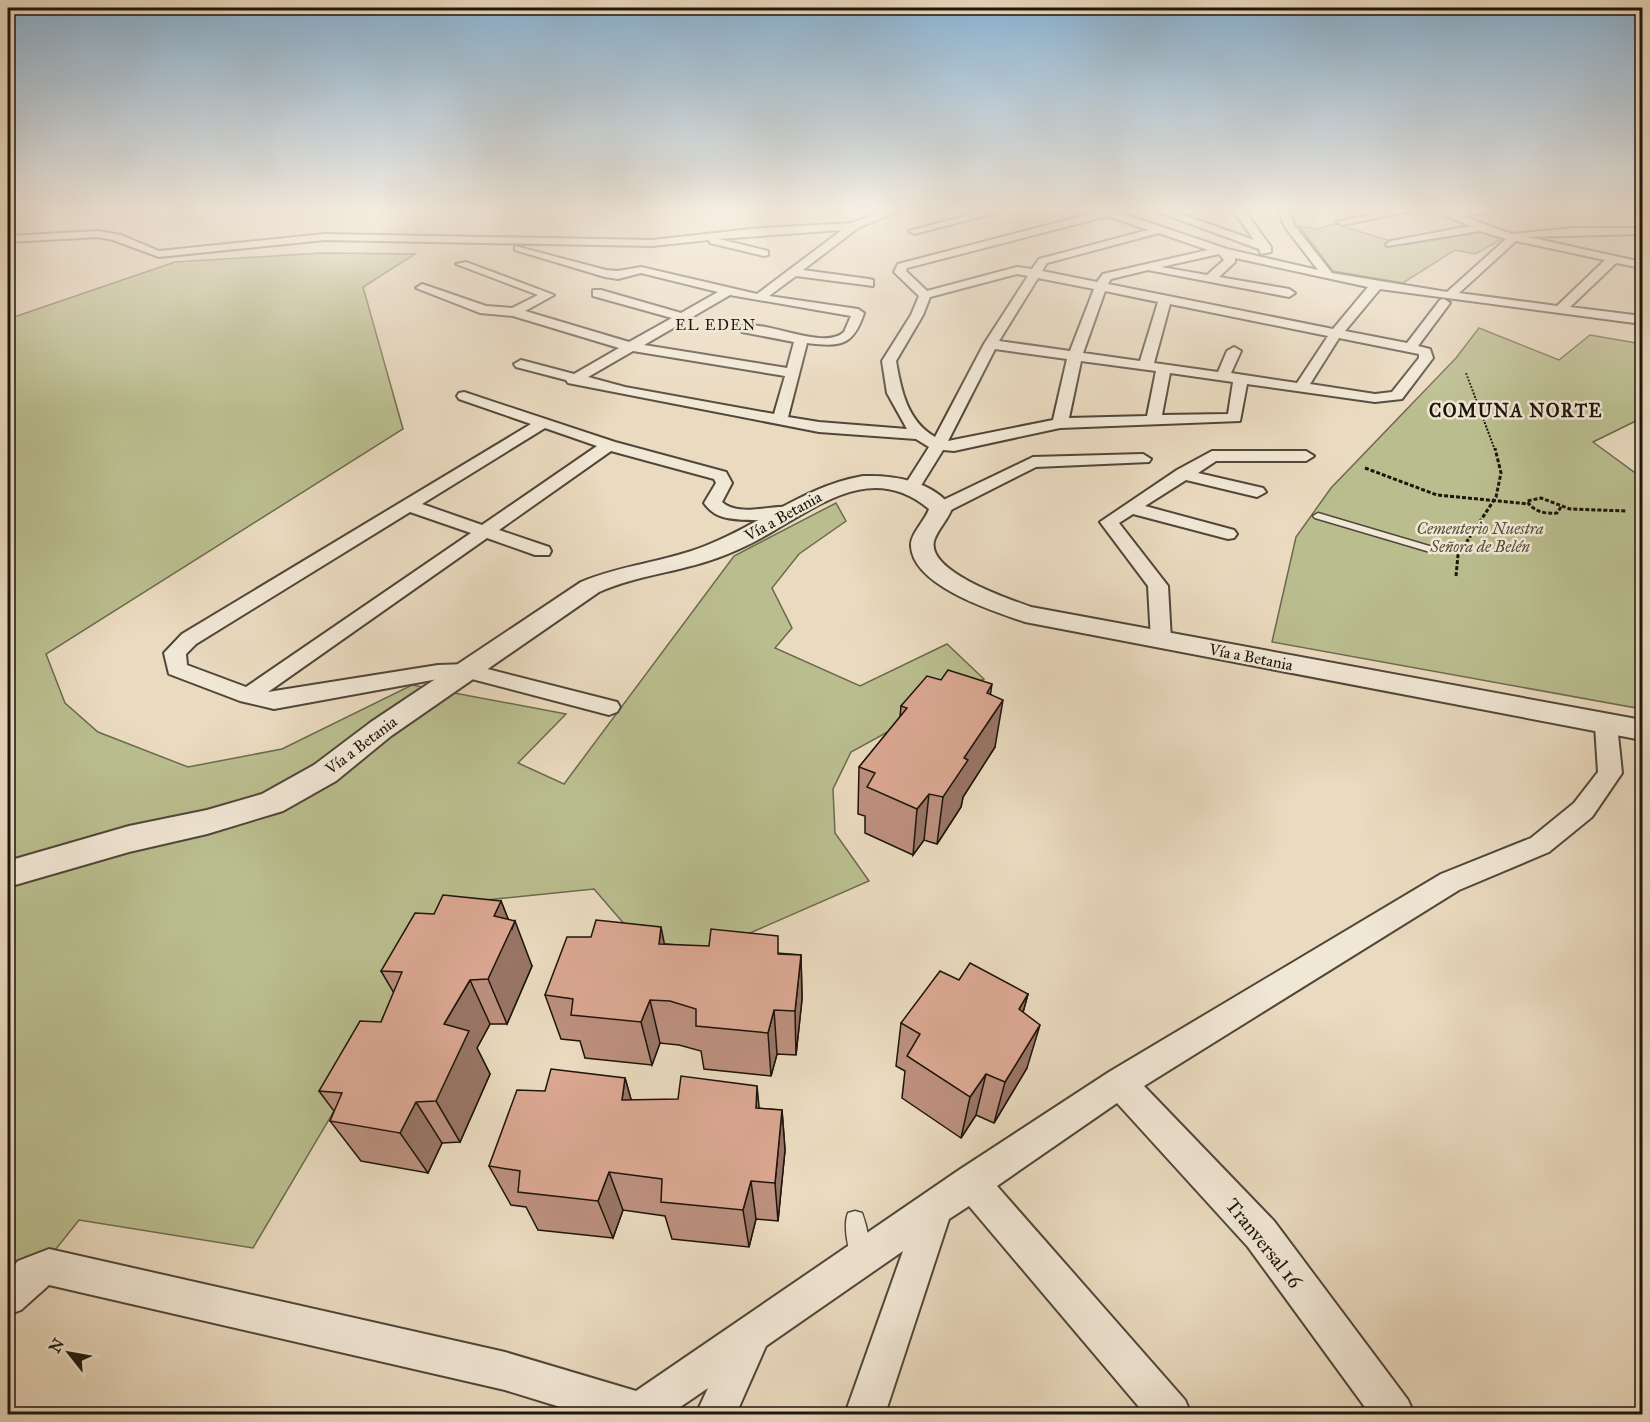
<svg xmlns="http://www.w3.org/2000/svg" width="1650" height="1422" font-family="'IM FELL Great Primer',serif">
	<rect width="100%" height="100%" fill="#eadabf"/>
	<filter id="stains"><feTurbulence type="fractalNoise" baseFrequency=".00333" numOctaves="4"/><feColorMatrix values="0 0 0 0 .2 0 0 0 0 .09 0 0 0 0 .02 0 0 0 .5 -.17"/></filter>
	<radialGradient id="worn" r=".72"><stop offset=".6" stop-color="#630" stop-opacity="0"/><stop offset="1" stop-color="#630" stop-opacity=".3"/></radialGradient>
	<!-- green -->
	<g fill="#babe8f" stroke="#6c6a4e" stroke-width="1.5">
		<path d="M1335 224 1404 245 1481 232 1502 239 1475 254 1455 250 1403 283 1333 271 1299 226 1317 229Z"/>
		<path d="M322 253 415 254 363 287 403 429 46 654 65 703 98 732 188 767 282 749 412 685 566 714 518 763 564 784 734 556 836 503 846 521 799 554 772 588 792 628 775 648 860 686 947 644 984 679 851 752 833 789 835 833 869 881 686 961 645 948 594 889 457 903 253 1248 79 1220 8 1309V319L175 262Z"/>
		<path d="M1479 328 1559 360 1590 335 1642 344V418L1593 442 1642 478V709L1272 642 1296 537 1331 488 1456 358Z"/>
	</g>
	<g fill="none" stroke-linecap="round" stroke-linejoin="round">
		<defs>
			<g id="service">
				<path d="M1318 513 1436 548 1438 550 1433 553 1430 552 1315 518 1313 516Z"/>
				<path d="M855 1211 862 1213C867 1226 872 1249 867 1262L860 1265 853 1262C848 1249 843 1226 848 1213Z"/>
			</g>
			<g id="minor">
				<path d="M886 210H901L858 228 803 270 869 279 873 280V286L796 276 769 296 858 309 864 313C853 346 841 347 807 343L788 417 819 422 907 429 887 393 882 361 911 315 919 296 894 272 898 264 1098 212 1096 210H1112L1227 249 1318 270 1285 227 1278 210H1288L1295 226 1332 273 1447 292 1506 239 1480 231 1387 246 1386 244 1391 241 1470 226 1432 210H1516L1462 216 1512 234 1574 228H1642V234L1528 237 1642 262V268L1616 263 1570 307 1642 316V324L1380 289 1345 331 1407 343 1440 300 1444 299 1450 303 1418 346 1430 349 1433 358 1402 399 1375 402 1247 384 1240 421 1060 428 954 451 943 450 917 492 911 493 903 488 929 447 916 439 819 432 568 383 566 380 516 367 514 364 521 360 574 374 619 348 513 316 480 313 416 288 422 284 486 306 512 308 538 295 456 264 466 262 554 295 525 311 629 342 672 318 593 296V290H601L681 313 718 292 641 273 618 279 605 277 515 250V246L606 270 618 271 641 267 757 294 842 230 719 239 768 251V255L764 256 710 243 709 240 652 246 325 240 159 257 113 240 98 237 8 242V236L98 231 121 235 159 251 325 234 652 240 751 229 852 223ZM1108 216 1148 230 1039 259 1032 269 1017 267 927 291 906 271 907 268ZM1159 233 1208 250 1103 274 1097 282 1042 271 1047 263ZM1516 241 1605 260 1557 306 1459 293ZM1219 254 1224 260 1207 275 1161 267ZM1235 258 1368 287 1333 329 1108 284 1111 279 1148 270 1289 297 1295 293 1289 289 1219 277 1235 262ZM1017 274 1028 276 984 344 935 437C907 421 901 390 896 361L923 315 930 297ZM1038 278 1094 289 1070 351 999 341ZM1105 291 1158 302 1140 361 1083 353ZM730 295 851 316 844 332C823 351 768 320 742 326V332L794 342 787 368 644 345ZM1170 304 1328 336 1297 383 1231 373 1241 351 1234 347 1227 351 1218 372 1154 363ZM1339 338 1419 354V358L1392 392 1375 394 1310 384ZM995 349 1067 359 1053 420 948 441ZM633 351 785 376 774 414 625 387 588 377ZM1081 361 1156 371 1147 416 1069 418ZM1170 373 1233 382 1228 414 1162 415Z"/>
				<path d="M987 210H1007L914 234 909 231Z"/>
				<path d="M1153 210H1169L1254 240 1233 210H1244L1271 247V252L1261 254 1259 249Z"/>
				<path d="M1390 210H1415L1342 225 1337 222Z"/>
				<path d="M1637 210H1642V214L1638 213Z"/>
				<path d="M464 392 615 442 726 472 732 483 722 502C742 521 788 497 799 512 790 523 737 521 723 517 715 515 709 510 704 503L716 483 714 479 611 451 499 530 549 547 551 551 549 555H535L487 538 268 692 438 665 468 664 617 702 620 707 617 712 609 715 468 678 438 679 274 709 240 701 169 674 164 653 182 634 531 424 459 399 457 396 459 393ZM545 428 597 446 482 525 422 504ZM410 512 471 533 246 687 187 665 186 654 196 644Z"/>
				<path d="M1212 451H1306L1314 456 1306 461H1216L1198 473 1263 488 1266 492 1257 497 1186 480 1145 506 1234 530 1237 534 1234 538 1228 539 1133 514 1119 523 1168 586 1171 640 1168 645H1154L1151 640 1148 586 1100 522 1177 470Z"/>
				<path d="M1143 454 1151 459 1149 462 1036 467 947 512H935L932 508 935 504 1033 457Z"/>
				<path d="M1606 717 1614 719 1617 725 1622 773 1592 817 1549 852 1459 890 1144 1086 1274 1221 1408 1400 1414 1414H1370L1248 1247 1117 1103 997 1186 1185 1400 1191 1414H1145L969 1206 949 1219 885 1414H845L903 1251 766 1346 736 1414H696L708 1388 670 1414H583L505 1390 49 1285 21 1310 8 1315V1272L18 1261 49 1249 505 1352 636 1391 959 1170 1109 1072 1441 874 1531 838 1574 803 1598 772 1595 725 1598 719Z"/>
			</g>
			<path id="tertiary" d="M863 476C894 475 933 481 952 508 948 520 937 530 934 541 927 572 1009 599 1031 607L1642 720V740L1025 622C993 611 913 586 911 546 910 534 925 521 929 509 875 464 825 501 775 530 757 541 737 551 717 558 679 572 637 575 599 592L391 736 336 781 283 811 207 834 129 852 8 887V861L129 826 207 810 262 794 314 765 371 722 581 582C621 565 665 562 705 546 760 525 804 486 863 476Z"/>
		</defs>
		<!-- service casing -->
		<use href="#service" stroke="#504639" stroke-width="3"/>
		<!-- minor casing -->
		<use href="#minor" stroke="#504639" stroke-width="4"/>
		<!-- tertiary casing -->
		<use href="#tertiary" stroke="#504639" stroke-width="4"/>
		<!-- path-far1 -->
		<path stroke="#1d150c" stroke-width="2" stroke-dasharray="2 1.5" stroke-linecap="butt" d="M1466 373 1495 450"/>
		<!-- path -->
		<g stroke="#1d150c" stroke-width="3" stroke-dasharray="4 2" stroke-linecap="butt">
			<path d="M1365 468 1437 495 1529 504"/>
			<path d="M1561 507 1557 513C1545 514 1534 512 1527 501L1541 498 1570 509 1626 511"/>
			<path d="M1456 576 1458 555 1496 497 1501 473 1495 448"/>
		</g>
		<!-- service -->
		<use href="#service" fill="#f1e7d5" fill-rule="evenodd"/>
		<!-- minor -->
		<use href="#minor" fill="#f1e7d5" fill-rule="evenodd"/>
		<!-- tertiary -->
		<use href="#tertiary" fill="#f1e7d5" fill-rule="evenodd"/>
	</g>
	<!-- wall -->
	<g fill="#bc907e" stroke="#1d150c" stroke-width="1.5">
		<path d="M991 695 995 747 963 797 961 807 937 844 924 840 913 855 865 833V816L858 814 859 767 900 717 901 706Z"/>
		<path d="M501 901 508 919 532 966 507 1024H490L477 1048 490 1074 460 1142 442 1143 428 1173 361 1161 330 1121 334 1111 319 1091 381 1022 394 993 381 971 434 914Z"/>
		<path d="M665 944 801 955 802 999 796 1055 777 1054 771 1076 704 1069 701 1051 679 1045 660 1043 652 1065 585 1058 580 1041 561 1039 545 995Z"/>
		<path d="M1028 994 1023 1012 1027 1068 994 1123 976 1115 961 1138 902 1098 905 1071 896 1066 901 1023Z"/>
		<path d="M625 1078 631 1100 782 1110 785 1150 778 1221 756 1219 749 1247 672 1239 665 1216 623 1210 613 1238 538 1230 526 1207 511 1205 489 1166 545 1091Z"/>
	</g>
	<!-- shaded-wall -->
	<g fill="#997566" stroke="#1d150c" stroke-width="1.5">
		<path d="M992 684 986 725 1003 700 995 747 963 797 961 807 937 844 943 797 964 758 987 693Z"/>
		<path d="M929 794 924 840 913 855 917 809Z"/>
		<path d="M501 901 512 929 515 921 532 966 507 1024 488 979 494 916Z"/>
		<path d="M661 927 670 972 659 944Z"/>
		<path d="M801 955 802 999 796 1055 795 1011Z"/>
		<path d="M470 980 490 1024 477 1048 490 1074 460 1142 436 1101 444 1024Z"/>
		<path d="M1028 994 1016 1038 1019 1009Z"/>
		<path d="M650 1000 660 1043 652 1065 641 1022Z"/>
		<path d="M774 1010 777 1054 771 1076 768 1033Z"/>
		<path d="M1040 1025 1027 1068 994 1123 1005 1082Z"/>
		<path d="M986 1074 976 1115 961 1138 970 1097Z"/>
		<path d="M625 1078 637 1120 622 1100Z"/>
		<path d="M757 1086 761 1127 756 1108Z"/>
		<path d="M416 1102 442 1143 428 1173 400 1133Z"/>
		<path d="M782 1110 785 1150 778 1221 775 1183Z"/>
		<path d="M609 1172 623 1210 613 1238 598 1201Z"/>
		<path d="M751 1181 756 1219 749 1247 743 1210Z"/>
	</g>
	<!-- building -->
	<g fill="#dba792" stroke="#1d150c" stroke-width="1.5">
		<path d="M948 670 992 684 987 693 1003 700 964 758 968 760 943 797 929 794 917 809 867 787 875 773 859 767 907 708 901 706 927 676 941 680Z"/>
		<path d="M443 895 501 901 494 916 515 921 488 979 470 980 444 1024 469 1031 436 1101 416 1102 400 1133 330 1121 342 1093 319 1091 360 1021 381 1022 402 972 381 971 415 913 434 914Z"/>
		<path d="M596 920 661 927 659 944 709 946 711 929 778 936V954L801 955 795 1011 774 1010 768 1033 696 1026V1009L670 1001 650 1000 641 1022 571 1015 573 999 545 995 567 937H591Z"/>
		<path d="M970 963 1028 994 1019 1009 1040 1025 1005 1082 986 1074 970 1097 907 1056 920 1034 901 1023 940 971 959 980Z"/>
		<path d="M551 1069 625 1078 622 1100 678 1099 681 1076 757 1086 756 1108 782 1110 775 1183 751 1181 743 1210 661 1202 662 1179 609 1172 598 1201 518 1192 520 1171 489 1166 517 1090 545 1091Z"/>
	</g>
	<!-- sky -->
	<linearGradient id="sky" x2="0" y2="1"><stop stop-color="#8ab5d7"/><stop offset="0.51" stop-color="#f6eee2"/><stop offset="1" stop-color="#f6eee2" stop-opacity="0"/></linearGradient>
	<rect width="1650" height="410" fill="url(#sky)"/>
	<g text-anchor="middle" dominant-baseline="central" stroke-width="5" stroke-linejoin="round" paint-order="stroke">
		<!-- far-neighbourhood labels -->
		<g font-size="15" letter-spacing="1.5" fill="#1d150c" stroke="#f1e7d5">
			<text x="716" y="325">EL EDEN</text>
		</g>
		<!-- street labels -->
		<g font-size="16" fill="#1d150c" stroke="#f1e7d5">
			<text transform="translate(783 516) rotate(-29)">Vía a Betania</text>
			<text transform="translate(1251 657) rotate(11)">Vía a Betania</text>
			<text transform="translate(361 745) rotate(-37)">Vía a Betania</text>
		</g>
		<!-- park labels -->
		<g font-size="16" font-style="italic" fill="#54503a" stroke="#f1e7d5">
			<text x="1480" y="528">Cementerio Nuestra<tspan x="1480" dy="18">Señora de Belén</tspan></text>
		</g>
		<!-- far-district labels -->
		<g font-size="18" font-weight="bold" letter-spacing="1.5" fill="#1d150c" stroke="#f1e7d5">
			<text x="1516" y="411">COMUNA NORTE</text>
		</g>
		<!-- near-street labels -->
		<g font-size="20" fill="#1d150c" stroke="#f1e7d5">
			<text transform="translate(1264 1243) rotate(51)">Tranversal 16</text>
		</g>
	</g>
	<!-- margin -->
	<rect width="1650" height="1422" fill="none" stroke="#eadabf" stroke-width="30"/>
	<rect x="9" y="9" width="1632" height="1404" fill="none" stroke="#1d150c" stroke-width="3"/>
	<rect x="15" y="15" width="1620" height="1392" fill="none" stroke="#1d150c" stroke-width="1.5"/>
	<!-- north arrow -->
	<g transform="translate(69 1353) rotate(301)" stroke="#f1e7d5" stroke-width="4.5" paint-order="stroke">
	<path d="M0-4.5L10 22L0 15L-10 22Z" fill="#1d150c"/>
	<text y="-9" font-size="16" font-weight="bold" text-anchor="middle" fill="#1d150c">N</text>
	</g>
	<rect width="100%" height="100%" filter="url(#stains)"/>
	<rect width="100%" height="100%" fill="url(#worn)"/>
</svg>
